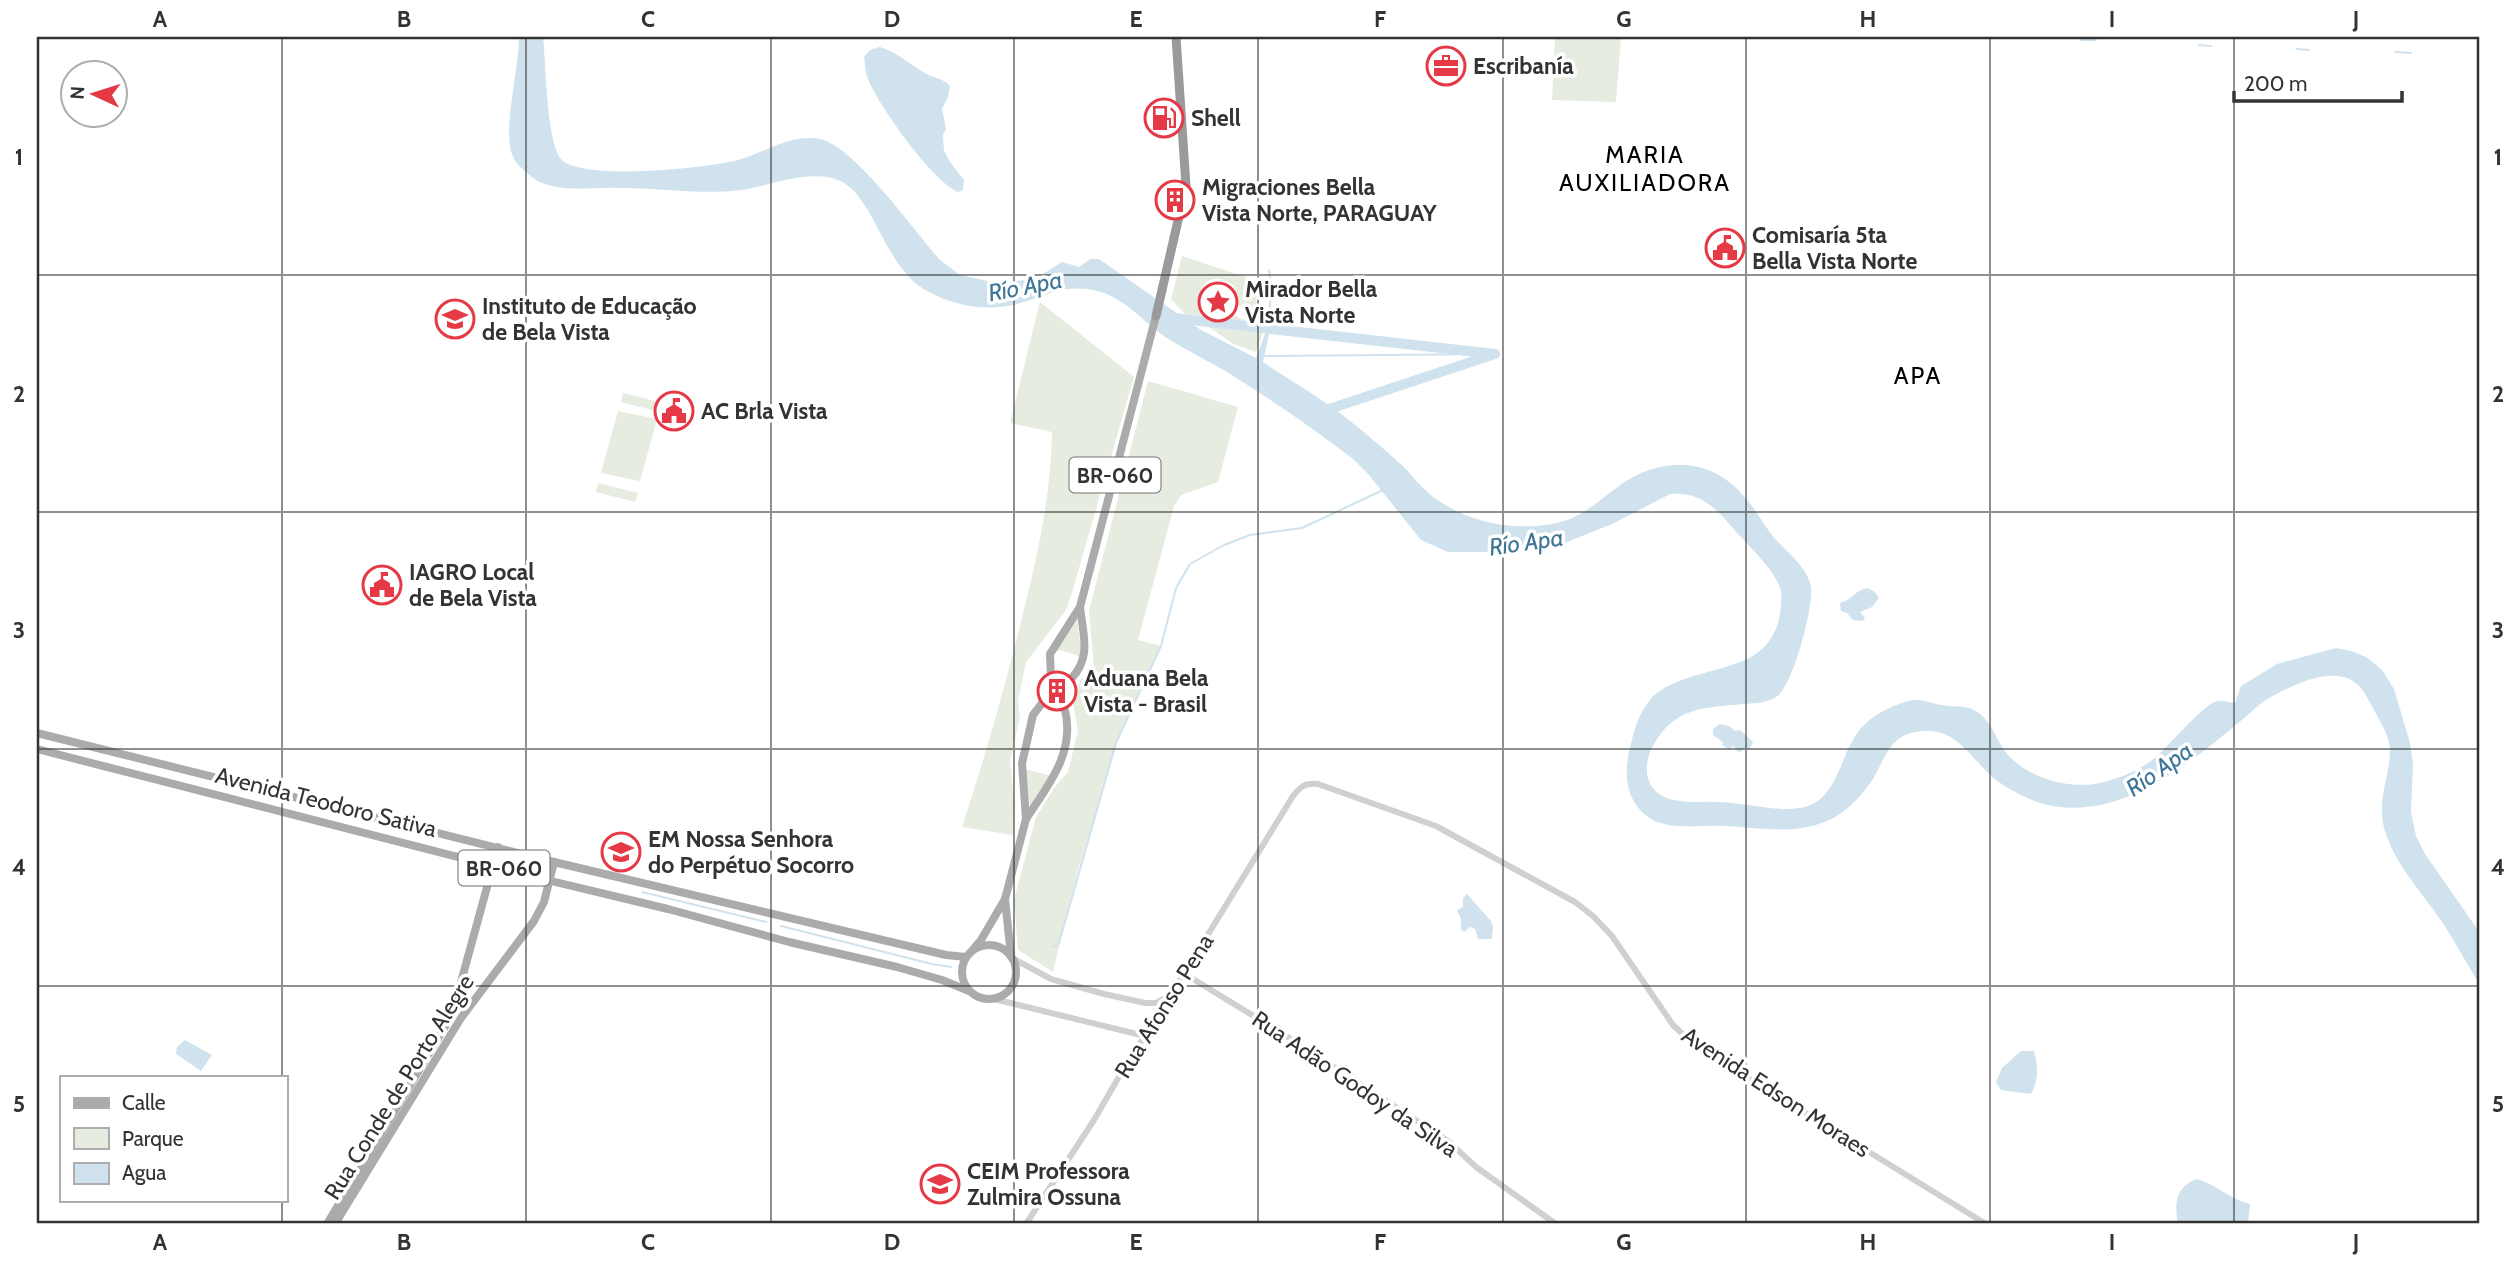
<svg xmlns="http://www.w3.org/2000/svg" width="2517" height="1261" font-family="Cabin,sans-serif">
	<rect width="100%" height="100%" fill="#fff"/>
	<!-- green -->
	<g fill="#e6ecdf">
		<path d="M1555 37H1621L1616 102 1552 100Z"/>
		<path d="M1182 256 1258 281 1255 315 1239 306C1239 296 1238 287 1228 282 1187 262 1191 345 1234 315L1264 330 1256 352 1233 344 1192 315 1185 314 1171 299Z"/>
		<circle cx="1219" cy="301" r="10"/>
		<path d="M1040 302 1134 377 1071 596 1066 610 1026 662 1018 701 1020 717 1010 761 1015 806 1013 835 962 827C984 760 1003 694 1020 626 1036 562 1051 499 1052 432L1010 423Z"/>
		<path d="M1148 381 1238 407 1218 482 1181 495 1174 506 1138 640 1161 646 1116 743 1106 775 1095 817 1078 870 1053 972 1018 950 1014 900 1036 817 1054 788 1068 772 1078 731 1073 703 1080 680 1094 667 1089 611Z"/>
		<path d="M623 393 663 403 660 412 621 402Z"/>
		<path d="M618 411 657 419 640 481 601 473Z"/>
		<path d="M598 483 638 493 635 502 596 492Z"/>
		<path d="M1077 620 1082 657 1060 650 1055 651Z"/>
		<path d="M1025 769 1052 776 1030 807Z"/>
	</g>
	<!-- water -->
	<g fill="#cfe2ee">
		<path d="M519 37H543C546 65 546 136 560 158 577 182 709 168 738 160 765 153 790 133 820 139 854 146 914 230 939 259L960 275 996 283 1035 279 1062 262 1079 267 1090 259H1099L1201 330 1256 358 1268 326 1270 284H1272L1270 329 1263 362C1288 379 1316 395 1340 413 1362 430 1384 449 1404 467 1410 473 1415 480 1421 486 1433 499 1454 511 1471 517 1500 528 1541 530 1570 519 1587 512 1604 497 1619 486 1648 464 1690 456 1722 477 1728 481 1736 487 1741 493 1753 505 1761 520 1771 534 1783 549 1808 567 1811 587 1814 605 1793 688 1776 697 1767 703 1755 703 1744 704 1702 708 1673 707 1652 748 1646 759 1644 778 1653 788 1666 806 1698 801 1717 802 1744 802 1772 812 1800 808 1835 803 1839 762 1854 738 1865 719 1888 706 1909 701 1920 698 1930 703 1941 705 1952 707 1965 705 1974 710 1993 720 1996 743 2010 757 2030 778 2067 788 2095 784 2116 780 2141 770 2156 757 2169 746 2205 702 2218 701 2224 700 2229 703 2235 703L2241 686 2277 664 2336 648 2351 651 2366 657 2382 670 2394 689 2410 743 2413 764 2411 812 2416 836 2425 854 2480 933V985C2465 961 2452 935 2435 912 2417 887 2394 861 2385 831 2376 803 2389 779 2390 752 2390 736 2382 725 2375 712 2370 703 2366 693 2358 685 2334 662 2287 688 2264 701 2201 754 2112 839 2023 796 2011 790 1998 783 1988 773 1966 751 1952 725 1915 732 1890 736 1884 760 1873 779 1863 794 1850 808 1835 817 1823 824 1809 827 1795 829 1772 831 1747 827 1724 826 1702 825 1672 830 1653 820 1643 815 1633 803 1630 793 1624 776 1627 757 1632 740 1636 722 1645 700 1661 690 1685 675 1715 672 1740 662 1767 653 1780 631 1781 603 1781 599 1782 595 1781 591 1777 573 1751 548 1738 534 1718 511 1703 491 1670 494L1614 523 1565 543 1519 552H1448L1421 540 1369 475 1353 459C1313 428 1270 399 1227 372 1208 361 1188 351 1170 340 1142 323 1124 293 1087 289 1063 286 1046 295 1024 302 992 312 959 308 929 292 883 269 875 194 838 180 809 169 769 186 741 190 700 195 662 188 621 188 596 187 568 192 545 184 538 182 532 177 526 172 519 166 513 160 511 151 504 125 519 67 519 37Z"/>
		<path d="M880 47C897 52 909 64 925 73 933 78 943 78 950 86L948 97 942 109 946 129 943 135 944 151 950 162 964 180 963 190 958 192C933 182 878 105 868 79 865 72 865 64 864 57L870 50Z"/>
		<path d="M1868 588 1875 592 1879 598 1872 607 1860 612 1865 618 1863 621 1853 620 1847 613 1841 611 1840 603C1852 600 1855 590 1868 588Z"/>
		<path d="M1720 724 1729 726 1735 731 1740 730 1753 742 1749 750 1744 749 1739 753 1733 746 1729 749 1722 745 1723 742 1713 735V729Z"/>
		<path d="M1467 894 1491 921 1493 927 1492 939H1478L1475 929 1470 927 1464 932 1461 929V919L1457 910 1463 907V898Z"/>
		<path d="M185 1040 212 1055 201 1071 176 1054 177 1047Z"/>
		<path d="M2021 1051H2034C2038 1067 2039 1080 2031 1094L2001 1090 1996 1082 2002 1068Z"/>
		<path d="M2196 1179C2216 1184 2229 1199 2250 1204L2248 1224 2178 1223C2174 1202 2176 1188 2196 1179Z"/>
	</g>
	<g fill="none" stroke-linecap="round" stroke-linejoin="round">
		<!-- stream -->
		<g stroke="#cfe2ee" stroke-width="2">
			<path d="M2081 40H2096"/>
			<path d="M2199 45 2211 46"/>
			<path d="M2297 49 2309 50"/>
			<path d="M2395 52 2411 53"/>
			<path d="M1269 270 1271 285"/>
			<path d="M1264 356 1495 354"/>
			<path d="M642 892 766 922"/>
			<path d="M781 926 932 964 951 967"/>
			<path d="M1054 947 1058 944 1061 936 1116 743 1161 646 1176 588 1190 564 1224 545 1250 535 1302 528 1383 490"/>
		</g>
		<!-- river -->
		<path stroke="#cfe2ee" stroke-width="10" d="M1173 318 1495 354 1320 412"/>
		<!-- major-tunnel -->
		<g stroke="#d6d6d6" stroke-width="8" stroke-dasharray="8 4" stroke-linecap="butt">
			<path d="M1046 698 1051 679"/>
			<path d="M1065 703 1070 684"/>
		</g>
		<!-- minor -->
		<g stroke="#d0d0d0" stroke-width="6">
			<path d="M1012 958 1051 979 1104 994 1145 1003H1156L1169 996"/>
			<path d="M1185 974 1283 1034 1448 1141 1476 1167 1556 1224"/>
			<path d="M994 999 1145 1036"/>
			<path d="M1026 1224 1094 1120 1124 1068 1156 1019 1293 796C1301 786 1305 783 1318 784L1436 826 1575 902 1593 916 1612 936 1673 1025 1692 1043 1986 1224"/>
		</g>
		<!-- major -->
		<g stroke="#ababab" stroke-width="8">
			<path d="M1052 674 1071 679"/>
			<path d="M1051 679 1050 654 1080 607 1156 316"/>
			<path d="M1071 679C1092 657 1083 635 1080 607"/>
			<path d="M1045 701 1064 706"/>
			<path d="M37 733 554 862 946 955 966 957"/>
			<path d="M37 749 551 881 668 909 789 942 897 967 942 980 969 991"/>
			<path d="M1026 819C1049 784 1077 751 1064 706"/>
			<path d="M1005 899 1011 956"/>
			<circle cx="989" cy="972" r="27"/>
			<path d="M971 952 981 940 1005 899 1026 819 1022 763 1026 746 1033 715 1046 698"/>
			<path d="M327 1224 452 1015 498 847"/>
			<path d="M335 1224 461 1018 534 921 544 902 554 862"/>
		</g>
		<!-- highway -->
		<path stroke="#9a9a9a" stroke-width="9" d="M1156 316 1186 186 1176 37"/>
	</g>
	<!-- grid -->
	<path fill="none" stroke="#333" stroke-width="2" stroke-opacity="0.55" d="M282 37V1077M526 37V1224M771 37V1224M1014 37V1224M1258 37V1224M1503 37V1224M1746 37V1224M1990 37V1224M2234 37V1224M37 275H2480M37 512H2480M37 749H2480M37 986H2480M282 1200V1224"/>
	<!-- icons -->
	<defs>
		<symbol id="office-ring" viewBox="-11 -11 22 22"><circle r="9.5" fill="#fff" stroke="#e63946" stroke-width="1.5"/><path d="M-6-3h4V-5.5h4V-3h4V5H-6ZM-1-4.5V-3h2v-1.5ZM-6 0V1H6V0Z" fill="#e63946"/></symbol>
		<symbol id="fuel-ring" viewBox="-11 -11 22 22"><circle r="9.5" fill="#fff" stroke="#e63946" stroke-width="1.5"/><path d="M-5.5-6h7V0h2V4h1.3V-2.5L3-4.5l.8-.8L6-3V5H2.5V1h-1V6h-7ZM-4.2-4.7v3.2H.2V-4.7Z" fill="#e63946"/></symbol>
		<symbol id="building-ring" viewBox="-11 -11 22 22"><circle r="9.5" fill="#fff" stroke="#e63946" stroke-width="1.5"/><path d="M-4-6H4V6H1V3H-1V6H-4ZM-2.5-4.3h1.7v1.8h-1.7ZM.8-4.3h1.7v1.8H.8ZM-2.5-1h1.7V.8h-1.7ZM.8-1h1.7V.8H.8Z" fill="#e63946"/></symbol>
		<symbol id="civic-ring" viewBox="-11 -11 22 22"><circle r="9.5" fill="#fff" stroke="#e63946" stroke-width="1.5"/><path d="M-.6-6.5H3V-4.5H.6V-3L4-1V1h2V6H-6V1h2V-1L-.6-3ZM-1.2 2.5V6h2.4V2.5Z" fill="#e63946"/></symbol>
		<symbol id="sight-ring" viewBox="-11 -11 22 22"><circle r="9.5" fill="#fff" stroke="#e63946" stroke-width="1.5"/><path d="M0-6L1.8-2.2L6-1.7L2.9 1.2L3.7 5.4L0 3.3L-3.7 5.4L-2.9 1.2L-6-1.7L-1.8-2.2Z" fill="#e63946"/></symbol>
		<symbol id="school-ring" viewBox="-11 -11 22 22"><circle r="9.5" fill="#fff" stroke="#e63946" stroke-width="1.5"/><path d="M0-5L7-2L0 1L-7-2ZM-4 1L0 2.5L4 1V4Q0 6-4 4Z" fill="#e63946"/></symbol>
	</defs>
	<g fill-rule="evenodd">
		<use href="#office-ring" x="1424" y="44" width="44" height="44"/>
		<use href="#fuel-ring" x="1142" y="96" width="44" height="44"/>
		<use href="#building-ring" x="1153" y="178" width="44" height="44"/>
		<use href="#civic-ring" x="1703" y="226" width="44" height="44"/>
		<use href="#sight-ring" x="1196" y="280" width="44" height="44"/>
		<use href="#school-ring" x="433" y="297" width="44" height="44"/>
		<use href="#civic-ring" x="652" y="389" width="44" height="44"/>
		<use href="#civic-ring" x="360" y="563" width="44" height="44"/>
		<use href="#building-ring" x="1035" y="669" width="44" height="44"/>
		<use href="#school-ring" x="599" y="830" width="44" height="44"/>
		<use href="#school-ring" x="918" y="1162" width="44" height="44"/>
	</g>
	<g text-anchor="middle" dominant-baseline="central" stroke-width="7" stroke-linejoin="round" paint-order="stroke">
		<!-- shield labels -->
		<g fill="#fff" stroke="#707070" stroke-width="2">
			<rect x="1069.5" y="457.5" width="91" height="35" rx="5"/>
			<rect x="458.5" y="850.5" width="91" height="35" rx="5"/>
		</g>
		<g font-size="21" font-weight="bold" fill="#333">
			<text x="1115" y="475">BR-060</text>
			<text x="504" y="868">BR-060</text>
		</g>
		<!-- poi labels -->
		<g font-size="23" font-weight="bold" fill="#333" stroke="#fff" text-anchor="start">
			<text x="1473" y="66">Escribanía</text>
			<text x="1191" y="118">Shell</text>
			<text x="1202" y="187">Migraciones Bella<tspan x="1202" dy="26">Vista Norte, PARAGUAY</tspan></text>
			<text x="1752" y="235">Comisaría 5ta<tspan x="1752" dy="26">Bella Vista Norte</tspan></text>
			<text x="1245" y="289">Mirador Bella<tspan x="1245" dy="26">Vista Norte</tspan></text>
			<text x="482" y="306">Instituto de Educação<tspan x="482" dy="26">de Bela Vista</tspan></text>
			<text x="701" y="411">AC Brla Vista</text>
			<text x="409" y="572">IAGRO Local<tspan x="409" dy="26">de Bela Vista</tspan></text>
			<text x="1084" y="678">Aduana Bela<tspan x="1084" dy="26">Vista - Brasil</tspan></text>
			<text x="648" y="839">EM Nossa Senhora<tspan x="648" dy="26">do Perpétuo Socorro</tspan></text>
			<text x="967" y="1171">CEIM Professora<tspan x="967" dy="26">Zulmira Ossuna</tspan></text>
		</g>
		<!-- street labels -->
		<g font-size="23" fill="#333" stroke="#fff">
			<text transform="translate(326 802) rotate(14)">Avenida Teodoro Sativa</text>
			<text transform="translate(1164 1006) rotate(-58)">Rua Afonso Pena</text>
			<text transform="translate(1355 1084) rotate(34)">Rua Adão Godoy da Silva</text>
			<text transform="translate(399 1087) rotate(-58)">Rua Conde de Porto Alegre</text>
			<text transform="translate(1776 1092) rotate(33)">Avenida Edson Moraes</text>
		</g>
		<!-- neighbourhood labels -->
		<g font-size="24" letter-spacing="2" fill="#000" stroke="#fff">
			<text x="1645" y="154">MARIA<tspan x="1645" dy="28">AUXILIADORA</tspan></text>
			<text x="1918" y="375">APA</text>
		</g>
		<!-- water labels -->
		<g font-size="24" font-style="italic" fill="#3f7597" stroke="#fff">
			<text transform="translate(1025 286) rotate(-11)">Río Apa</text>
			<text transform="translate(1526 542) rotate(-8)">Río Apa</text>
			<text transform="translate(2159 769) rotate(-35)">Río Apa</text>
		</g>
	</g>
	<!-- border -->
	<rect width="2517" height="1261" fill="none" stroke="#ffffff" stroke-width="77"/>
	<!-- legend -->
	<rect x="60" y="1076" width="228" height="126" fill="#ffffff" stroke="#adadad" stroke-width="2"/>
	<rect x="74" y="1098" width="35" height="10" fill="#ababab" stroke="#adadad" stroke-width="2"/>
	<text x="122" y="1110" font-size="21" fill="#333333">Calle</text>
	<rect x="74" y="1128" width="35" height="21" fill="#e6ecdf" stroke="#adadad" stroke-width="2"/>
	<text x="122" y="1146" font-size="21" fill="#333333">Parque</text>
	<rect x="74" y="1163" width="35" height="21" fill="#cfe2ee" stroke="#adadad" stroke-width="2"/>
	<text x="122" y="1180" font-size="21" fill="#333333">Agua</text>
	<!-- north arrow -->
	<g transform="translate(94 94) rotate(274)"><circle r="33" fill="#ffffff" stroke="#adadad" stroke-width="2"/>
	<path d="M0-5L12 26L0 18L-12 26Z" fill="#e63946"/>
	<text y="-10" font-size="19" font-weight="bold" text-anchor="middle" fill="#333333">N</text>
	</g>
	<!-- scale -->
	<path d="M2234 91v10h168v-10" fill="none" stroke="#333333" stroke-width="3.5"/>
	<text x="2244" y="91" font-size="21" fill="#333333" stroke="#ffffff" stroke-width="5" paint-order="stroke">200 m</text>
	<rect x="38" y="38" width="2440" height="1184" fill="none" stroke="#333" stroke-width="2.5"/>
	<g font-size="23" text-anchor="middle" font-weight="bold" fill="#333">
		<text x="160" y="27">A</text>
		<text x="404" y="27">B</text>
		<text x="648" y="27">C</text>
		<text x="892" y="27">D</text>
		<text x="1136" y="27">E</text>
		<text x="1380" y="27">F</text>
		<text x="1624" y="27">G</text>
		<text x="1868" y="27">H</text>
		<text x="2112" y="27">I</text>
		<text x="2356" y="27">J</text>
		<text x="19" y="165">1</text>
		<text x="2498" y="165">1</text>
		<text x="19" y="402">2</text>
		<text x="2498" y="402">2</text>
		<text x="19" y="638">3</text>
		<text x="2498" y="638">3</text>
		<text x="19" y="875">4</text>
		<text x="2498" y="875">4</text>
		<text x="19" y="1112">5</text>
		<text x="2498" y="1112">5</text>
		<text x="160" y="1250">A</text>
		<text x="404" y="1250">B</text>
		<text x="648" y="1250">C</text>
		<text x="892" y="1250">D</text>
		<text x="1136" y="1250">E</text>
		<text x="1380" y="1250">F</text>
		<text x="1624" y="1250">G</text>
		<text x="1868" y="1250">H</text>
		<text x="2112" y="1250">I</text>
		<text x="2356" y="1250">J</text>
	</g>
</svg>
